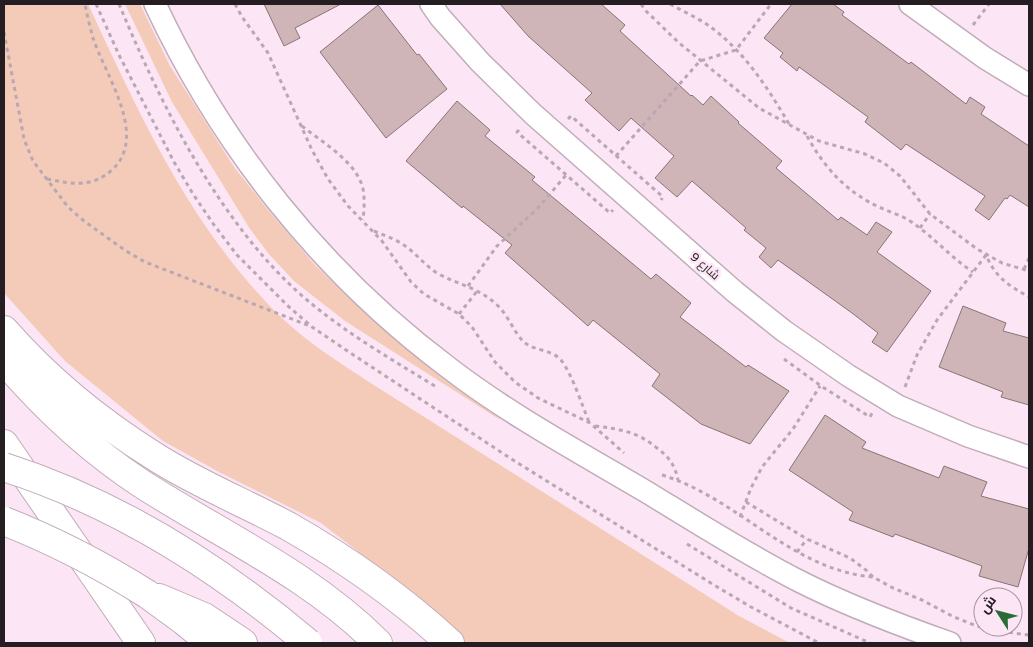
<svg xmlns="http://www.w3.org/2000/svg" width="1033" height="647" font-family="'Varela Round',Cairo,sans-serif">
	<rect width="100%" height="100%" fill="#fce5f4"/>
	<!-- green -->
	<g fill="#f3cbb8">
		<path d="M4 4H88C140 116 193 233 284 320 310 344 340 363 369 382L739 616 790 643H466L422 601 321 523 219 472 163 441 65 361 4 293Z"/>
		<path d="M125 4H140L170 66 234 167 264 205 314 264 352 301 416 355 482 403 502 421 345 321 294 281 268 253 250 229 172 102Z"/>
	</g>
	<!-- building -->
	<g fill="#cfb5b7" stroke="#8b7375">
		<path d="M264 4H341L295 28 300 38 284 46Z"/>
		<path d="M500 4H601L625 25 620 31 691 96 692 95 703 105 711 96 739 122 738 123 782 161 776 168 838 220 841 217 867 235 876 222 892 232 877 252 931 291 887 352 872 342 878 333 852 313 778 260 771 268 759 257 766 248 744 230 746 228 692 181 677 197 655 178 674 156 631 118 619 131 585 100 592 93 528 36Z"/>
		<path d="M792 4H833L844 12 842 15 909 64 911 62 966 104 970 97 985 107 981 114 1029 146V207L1010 195 1007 199 1005 198 989 220 975 210 985 196 906 144 901 150 865 122 868 117 799 67 797 71 780 57 783 53 764 38Z"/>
		<path d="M378 5 417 55 419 54 447 89 386 138 320 52Z"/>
		<path d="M457 101 490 130 485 136 535 177 532 180 651 279 656 274 691 303 680 317 746 367 748 365 789 391 750 444 701 424 652 386 660 374 593 320 588 326 505 253 512 245 463 206 462 208 406 161Z"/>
		<path d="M963 306 1006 323 1003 331 1029 338V405L1001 397 1003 392 939 367Z"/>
		<path d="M825 415 866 442 862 448 939 478 944 466 987 482 981 496 1029 509V548L1018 587 979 576 982 566 895 534 893 537 849 520 853 512 789 470Z"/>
	</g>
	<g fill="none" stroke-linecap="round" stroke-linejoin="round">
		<defs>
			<g id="street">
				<path d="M155 4C222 147 322 273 449 368 510 415 579 452 645 491 696 522 746 554 799 581 848 606 899 625 950 643"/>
				<path d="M431 4 440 17 480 62 533 114 735 292 784 331 849 376 898 406 968 436 1029 457"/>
				<path d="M910 4 985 58 1029 85"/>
			</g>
			<path id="primary" d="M159 598 204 617 243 643"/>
			<g id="highway">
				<path d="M4 330C47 379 98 421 154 456 196 483 243 502 288 526 346 559 401 598 450 643"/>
				<path d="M4 360C44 407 90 450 142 484 223 536 309 574 378 643"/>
				<path d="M4 444 141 643"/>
				<path d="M147 594 184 621 211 643"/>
			</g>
		</defs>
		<!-- street casing -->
		<use href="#street" stroke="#c1acba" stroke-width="24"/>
		<!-- primary casing -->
		<use href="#primary" stroke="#c1acba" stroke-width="30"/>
		<!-- highway casing -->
		<use href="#highway" stroke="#c1acba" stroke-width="30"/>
		<!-- path -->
		<g stroke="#b9a7b3" stroke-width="3" stroke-dasharray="4 4" stroke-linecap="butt">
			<path d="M96 4 119 55 174 162 193 194 214 225 237 255 288 306 312 327 352 354 513 460 714 585 751 607 819 643"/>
			<path d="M119 4C161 105 218 220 300 294 342 331 391 359 438 388"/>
			<path d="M235 4 242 17 268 53 312 150 328 179 348 206 382 241 411 282 424 294 459 314 472 327 495 362 515 382 538 398 590 423 624 453"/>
			<path d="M641 4 646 11 678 42 759 108 819 141 865 154 884 163 900 176 930 214 977 249 1002 263 1029 271"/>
			<path d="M670 4C686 13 703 20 717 32 748 57 769 90 789 124"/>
			<path d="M973 25 989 4"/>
			<path d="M4 32 24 139 33 161 68 207 84 221 126 251 145 262 310 326"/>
			<path d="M568 119 571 116 663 197 661 200"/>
			<path d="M302 126C323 143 357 162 363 189 365 200 364 210 363 220"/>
			<path d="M519 130 517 132 610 213 613 210"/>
			<path d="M807 136C824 167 846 192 879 207 889 212 901 215 910 221 933 236 950 257 973 272"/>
			<path d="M616 156 700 61 736 50 771 4"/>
			<path d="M47 179C72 184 92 188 112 170 149 136 105 75 93 38 90 27 87 15 85 4"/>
			<path d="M920 228 930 214"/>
			<path d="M374 231C386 236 398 240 408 248 418 256 426 266 437 273 458 285 478 287 497 305 509 316 514 333 524 342 534 351 551 349 561 360 572 374 582 405 589 422"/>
			<path d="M1024 269 1029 258"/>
			<path d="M468 286 497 246 538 208 566 175"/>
			<path d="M459 314 478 290"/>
			<path d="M784 359 821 386 870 417 872 413"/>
			<path d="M905 387 917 355 937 320 986 255C996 278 1008 285 1029 297"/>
			<path d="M595 426C620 429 638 432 657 448 669 457 675 465 678 480"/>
			<path d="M662 475C738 498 791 570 873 577"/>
			<path d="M746 502 807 539 850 558 866 570 873 577 893 588 922 600 954 617 974 625 991 630 1029 635"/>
			<path d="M740 517 751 488 762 467 793 429 820 386"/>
			<path d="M687 544 791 608 870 643"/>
			<path d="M797 552 807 539"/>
		</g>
		<!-- street -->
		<use href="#street" stroke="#fff" stroke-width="21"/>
		<!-- primary -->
		<use href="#primary" stroke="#fff" stroke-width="28"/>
		<!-- highway -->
		<use href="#highway" stroke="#fff" stroke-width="28"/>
		<defs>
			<path id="primary-bridge" d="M4 521C55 541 101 565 147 594"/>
			<path id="highway-bridge" d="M4 467C117 503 218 567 308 643"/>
		</defs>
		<!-- primary-bridge casing -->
		<use href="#primary-bridge" stroke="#c1acba" stroke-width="30" stroke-linecap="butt"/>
		<!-- highway-bridge casing -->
		<use href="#highway-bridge" stroke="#c1acba" stroke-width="30" stroke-linecap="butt"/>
		<!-- primary-bridge -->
		<use href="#primary-bridge" stroke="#fff" stroke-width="28"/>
		<!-- highway-bridge -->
		<use href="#highway-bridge" stroke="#fff" stroke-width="28"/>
	</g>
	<g text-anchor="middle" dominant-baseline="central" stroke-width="5" stroke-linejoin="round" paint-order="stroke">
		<!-- street labels -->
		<g font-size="12" fill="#241d22" stroke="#fce5f4">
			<text transform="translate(705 266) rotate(41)">شارع 9</text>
		</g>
	</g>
	<!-- border -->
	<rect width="1033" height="647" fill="none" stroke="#241d22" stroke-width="10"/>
	<!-- north arrow -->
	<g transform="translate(998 612) rotate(306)"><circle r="24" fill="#fce5f4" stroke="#a695a0"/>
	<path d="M0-4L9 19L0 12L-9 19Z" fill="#296b36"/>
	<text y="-8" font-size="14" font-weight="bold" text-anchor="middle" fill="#241d22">ش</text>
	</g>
</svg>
